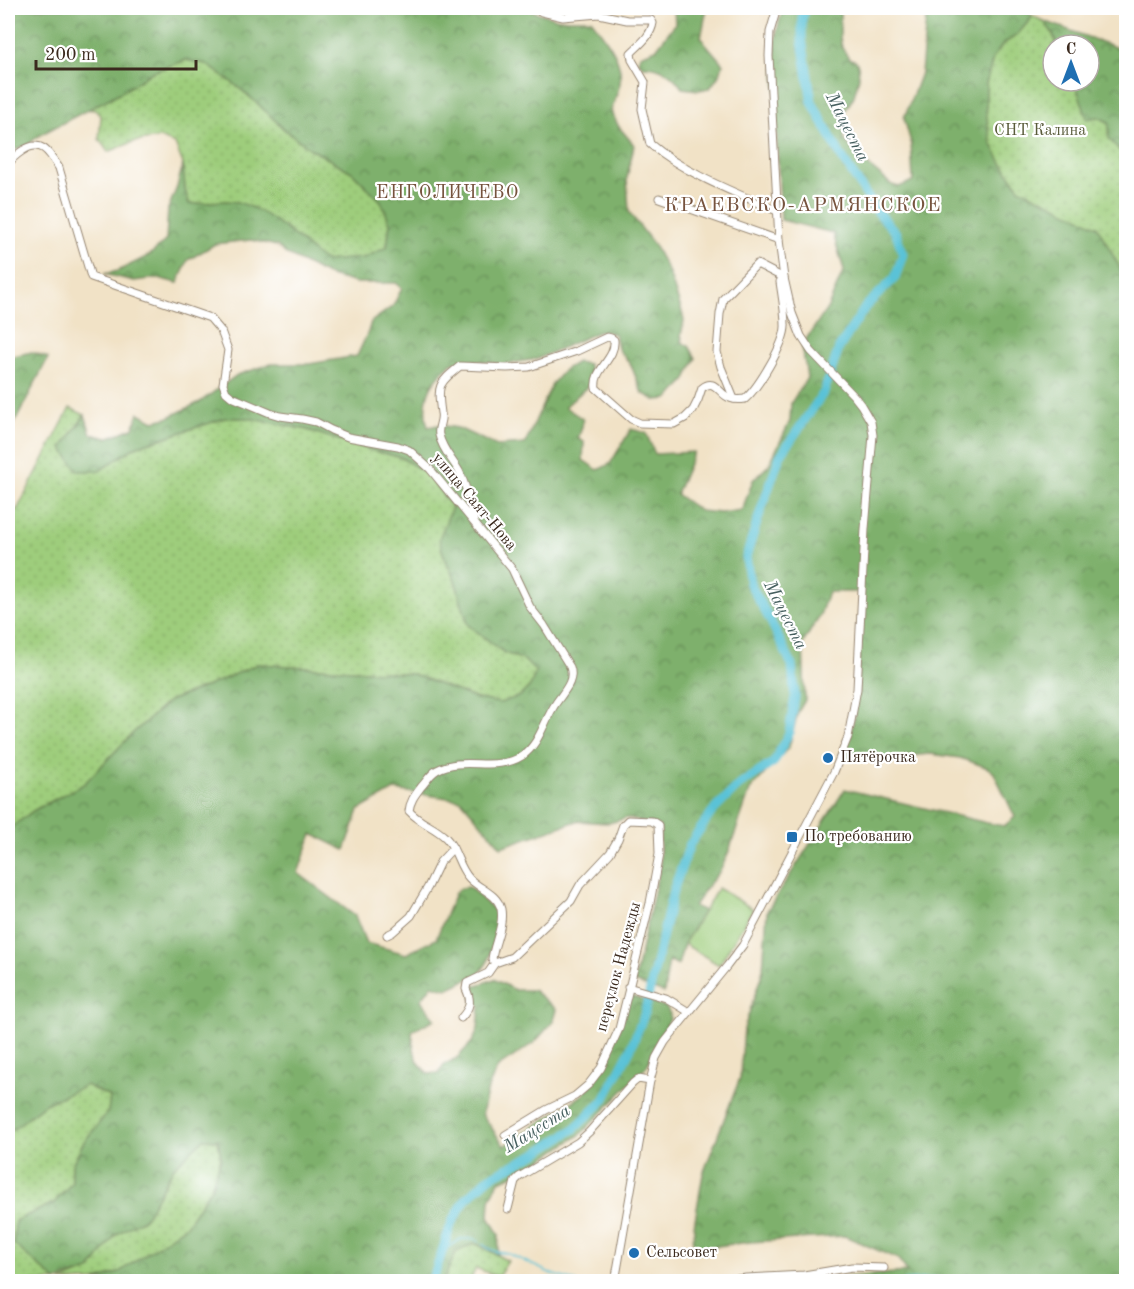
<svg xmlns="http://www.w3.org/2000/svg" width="1134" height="1289" font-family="'Old Standard TT',serif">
	<defs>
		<pattern id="grass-dots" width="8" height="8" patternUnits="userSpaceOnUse" patternTransform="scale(1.5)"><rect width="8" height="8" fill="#9ecd7c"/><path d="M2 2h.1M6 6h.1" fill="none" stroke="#89b06b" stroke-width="1.8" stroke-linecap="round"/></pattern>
		<pattern id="forest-crowns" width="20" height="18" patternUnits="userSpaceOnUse" patternTransform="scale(1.5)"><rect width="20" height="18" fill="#7eb06c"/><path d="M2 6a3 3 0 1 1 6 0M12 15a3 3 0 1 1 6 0" fill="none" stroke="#688f58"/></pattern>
	</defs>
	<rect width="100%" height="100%" fill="#fff"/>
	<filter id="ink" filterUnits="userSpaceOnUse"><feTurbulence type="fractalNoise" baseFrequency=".0167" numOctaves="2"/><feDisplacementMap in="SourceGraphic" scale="12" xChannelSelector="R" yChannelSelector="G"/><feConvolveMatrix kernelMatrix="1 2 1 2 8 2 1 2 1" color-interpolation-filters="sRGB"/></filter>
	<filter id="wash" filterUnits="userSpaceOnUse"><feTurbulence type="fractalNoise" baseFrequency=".008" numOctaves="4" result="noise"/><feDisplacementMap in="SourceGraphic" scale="24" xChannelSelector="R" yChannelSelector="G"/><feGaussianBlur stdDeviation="1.35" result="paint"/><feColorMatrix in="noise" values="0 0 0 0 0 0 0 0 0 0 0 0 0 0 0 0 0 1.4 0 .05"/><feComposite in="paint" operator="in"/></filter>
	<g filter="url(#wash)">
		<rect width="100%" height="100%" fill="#f1e2c6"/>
		<!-- grass -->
		<g fill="url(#grass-dots)" stroke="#6c7c4d" stroke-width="1.5">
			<path d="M1033 16C1036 18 1040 19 1043 21 1050 25 1054 37 1057 44L1053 45V81H1075L1087 118 1098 117 1109 122 1110 126 1108 133 1119 150 1126 157V297L1120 268 1109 250 1047 203 1019 188 1003 165 991 143 986 112V83L993 58 1003 44 1017 35Z"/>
			<path d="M186 60 206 64 233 83 257 103 285 130 311 149 352 172 381 201 390 223 387 247 364 258 325 261 199 204H189L185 190 183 164 175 144 159 138 133 142 108 152 99 139 101 116 95 110 86 109 125 90 152 72Z"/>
			<path d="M70 408 85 415 62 448 99 471 135 447 225 418H248L304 429 374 451 400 457 425 472 452 507 443 553 456 583 468 625 505 653 524 660 536 671 530 686 520 697 500 703 477 699 413 674 258 664 208 686 169 701 133 733 84 784 33 811 8 830V506L17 510Z"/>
			<path d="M86 1085 110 1097 108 1112 83 1143 72 1165V1183L54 1203 15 1221 14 1244 56 1281 8 1282V1133L45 1104Z"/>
			<path d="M204 1139 218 1140 221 1158 211 1188 186 1226 118 1273 95 1281 60 1282 90 1270 115 1235 145 1218 174 1167Z"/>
			<path d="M475 1243 508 1261 498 1277 476 1268 470 1281 443 1282 456 1252Z"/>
		</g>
		<!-- forest -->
		<g fill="url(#forest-crowns)" stroke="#5c6d45" stroke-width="1.5">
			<path d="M8 8H530L532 11 559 19H591C604 37 624 59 620 83 618 92 614 102 611 111L619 127 634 145 627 178 629 212 654 245 669 273 682 312 684 321 681 335 683 343 689 346 696 358 685 381 668 399 655 400 642 393 631 365 618 349 615 334 600 331 537 359 504 364 471 360 451 363C445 370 437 377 432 385 425 398 424 414 428 427L438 425 458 428 497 446 525 444 552 384 565 369 577 362 588 364 591 374 589 385 565 407 583 419 582 427 578 439 584 442 583 460 598 470 610 464 631 429 646 433 655 454 694 452 676 494 700 511 721 513 742 510 753 480 769 465 790 421 791 403 807 378 802 345 827 309 844 270 833 233 781 220C779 178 776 137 776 95 775 65 772 36 784 8H840V37L842 48 849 58 856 61 858 65 859 77 854 96 845 111 844 139 857 156 892 185 899 187 913 181 911 143 904 118 921 73 927 8H1023L1033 16 1017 35 1003 44 993 58 986 83V112L991 143 1003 165 1019 188 1097 226 1120 268 1126 283V1281H814L845 1277 908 1272 898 1259 845 1236 750 1242 693 1249 694 1226 703 1174 740 1078 744 1029 763 970 767 911 845 789 987 823 1004 826 1015 817 994 773 988 768 972 762 960 758 931 754 906 756 893 762 859 757 844 758 855 715 863 592H828L820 615 803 643 805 700 798 712 789 747 750 790 729 851 720 871 706 888 694 906 704 911 684 944 678 965 669 960 664 993 634 982 660 866V826L627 818 609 823 577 821 501 847 461 800 394 790 359 810 345 850 312 834 298 873 355 916 366 943 406 954 436 939 455 893 461 888 469 887 495 911 498 921 495 936 487 963 479 974 447 989 432 985 421 1000 435 1019 412 1031C414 1050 413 1061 429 1074L438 1073 445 1064 457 1058 472 1042 478 1029 480 1005 473 1002 472 995 473 987 494 979 515 990H533L556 1009 553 1022 534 1043 498 1067 488 1088 482 1114 504 1146 583 1095 605 1066 630 996 666 1007 670 1014V1019L659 1037 647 1066 581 1134 526 1170 499 1181 490 1200 489 1217 499 1235 498 1255 475 1243 456 1252 443 1281H95L118 1273 186 1226 211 1188 221 1158 218 1140 204 1139 174 1167 145 1218 115 1235 90 1270 56 1281 14 1244 15 1221 54 1203 72 1183V1165L83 1143 108 1112 110 1097 86 1085 45 1104 8 1133V830L33 811 84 784 133 733 169 701 208 686 258 664 413 674 477 699 500 703 520 696 530 686 536 672 524 660 505 653 468 625 456 583 443 553 439 539 452 507 425 472 400 457 374 451 304 429 248 418H225L135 447 99 471H78L62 448 85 415 91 434 107 438 133 428 139 413 154 421 167 418 200 402 237 375 271 364H309L357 356 368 332 371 322 393 306 402 288 396 283H356L327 275 286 254 277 246 251 240 215 244 188 260 178 283 157 278 134 281 104 274 118 271 150 255 166 240 168 209 177 187 183 164 185 190 189 204C202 204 215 201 227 201 259 202 296 237 319 257L325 261 364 258 387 247 390 223 381 201 352 172 311 149 285 130 257 103 233 83 206 64 186 60 152 72 125 90 38 136 29 144 12 151 8 159Z"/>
			<path d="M674 8H707L701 38 723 64 720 74 710 88 699 90 682 88C673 74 659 65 642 66L638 61 640 55 656 49 675 24Z"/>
			<path d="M1044 21 1126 51V157L1109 139V122L1098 117 1087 119 1075 81H1089V45H1057L1052 32Z"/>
			<path d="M32 352 48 358 8 436V357Z"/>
		</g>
		<!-- park -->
		<path fill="#9ecd7c" stroke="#6c7c4d" stroke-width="1.5" d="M718 888 753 909 719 965 684 944Z"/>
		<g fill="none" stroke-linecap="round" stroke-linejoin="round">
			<!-- stream -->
			<g stroke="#5ac2d7" stroke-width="1.5">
				<path d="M437 1266 448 1247 461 1239H475L488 1248 497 1252 509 1254 552 1274 577 1282"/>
				<path d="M891 1282 937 1278 956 1282"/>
			</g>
			<!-- river -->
			<path stroke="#5ac2d7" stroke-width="9" d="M432 1282 452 1222 466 1199 490 1177 537 1153 574 1129 604 1100 630 1050 644 1015 673 891 690 844 712 812 738 786 774 762 789 733 795 697 792 665 771 622 750 584 746 557 761 510 780 456 824 392 839 348 866 306 895 278 903 254 896 233 876 210 841 156 812 102 802 40V18L805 8"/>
		</g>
	</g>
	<g filter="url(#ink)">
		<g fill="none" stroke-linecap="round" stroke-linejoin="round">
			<defs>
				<g id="minor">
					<path d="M534 8 542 12 563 17 599 14 627 20H651L653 23C651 36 640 44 631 53L632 60 645 82 642 109 650 144C684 173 736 193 777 211"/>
					<path d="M8 165C11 159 16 155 22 151 41 138 49 152 59 168L91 277 210 318 221 331 228 350 223 384 226 392 232 397 270 413 280 416 302 419 316 422 331 430 348 437 398 446 409 450 430 469 512 569 530 607 544 625 570 667C575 681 564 691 556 703 544 720 540 744 522 756 495 773 463 755 437 770 430 774 426 782 421 787 415 795 410 801 409 811 421 824 434 826 446 838 457 849 458 866 469 878 479 889 497 893 501 909 504 926 494 943 492 959L495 963"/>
					<path d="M659 198 779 240"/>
					<path d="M734 399 721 367 717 352 720 314 723 299 757 264 784 278"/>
					<path d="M474 520C470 504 467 486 459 471 452 459 442 449 439 435 437 427 443 421 441 413 437 385 438 384 460 366L507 368 529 367 577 351 607 337 611 338 614 340C616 359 593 369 596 388L631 419 640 423 674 424 685 418 693 410 698 400 702 388C714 379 717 390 726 396 732 400 739 400 745 399 758 388 786 342 785 325 785 311 782 296 780 282"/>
					<path d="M387 935 393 932 411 916 428 887 440 862 453 848"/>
					<path d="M628 987 666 998 689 1012"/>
					<path d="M461 1018C470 1008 472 1001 466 989L467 983 488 973 495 963 512 957 571 901 580 885 610 853 618 839 623 825 628 820 652 821 658 825 659 854 650 903 619 1029 601 1068 588 1085 575 1096 546 1110 505 1135"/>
					<path d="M508 1209 515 1181 519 1177 578 1142 589 1132 633 1083 638 1079 650 1081"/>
					<path d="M615 1282 650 1081 656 1058 665 1042 677 1027 727 966 743 945 834 772 848 737 857 689 865 529 873 435 871 422 861 405 854 396 811 351 801 336 792 313 784 278 779 240 769 56 770 32 777 8"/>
					<path d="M714 1282 746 1278 804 1275 852 1267 884 1268"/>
				</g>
			</defs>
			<!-- minor casing -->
			<use href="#minor" stroke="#968672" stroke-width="9"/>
			<!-- minor -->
			<use href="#minor" stroke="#fff" stroke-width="7"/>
		</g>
	</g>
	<!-- markers -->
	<g fill="#1f6fb2" stroke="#fff" stroke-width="2">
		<circle cx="828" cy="758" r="6"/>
		<rect x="786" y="831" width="12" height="12" rx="3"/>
		<circle cx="634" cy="1253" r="6"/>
	</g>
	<g text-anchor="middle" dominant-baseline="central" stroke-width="4.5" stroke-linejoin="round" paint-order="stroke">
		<!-- park labels -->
		<g font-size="16" fill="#595b3a" stroke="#fff">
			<text x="1040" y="131">СНТ Калина</text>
		</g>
		<!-- street labels -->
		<g font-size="16" fill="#3b2a1e" stroke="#fff">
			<text transform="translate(474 502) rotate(50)">улица Саят-Нова</text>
			<text transform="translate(619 967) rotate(-75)">переулок Надежды</text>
		</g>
		<!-- poi labels -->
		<g font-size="16" fill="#3b2a1e" stroke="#fff" text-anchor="start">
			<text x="840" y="758">Пятёрочка</text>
			<text x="804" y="837">По требованию</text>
			<text x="646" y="1253">Сельсовет</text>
		</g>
		<!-- water labels -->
		<g font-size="18" font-style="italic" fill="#465f5f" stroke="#fff">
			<text transform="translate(847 127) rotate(63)">Мацеста</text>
			<text transform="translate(785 615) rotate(63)">Мацеста</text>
			<text transform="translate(537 1129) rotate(-32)">Мацеста</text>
		</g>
		<!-- neighbourhood labels -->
		<g font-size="18" letter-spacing="1.5" fill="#76533e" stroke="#fff">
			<text x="448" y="193">ЕНГОЛИЧЕВО</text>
		</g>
		<!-- quarter labels -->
		<g font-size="20" letter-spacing="1.5" fill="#76533e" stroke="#fff">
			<text x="803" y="206">КРАЕВСКО-АРМЯНСКОЕ</text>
		</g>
	</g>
	<!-- margin -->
	<rect width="1134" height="1289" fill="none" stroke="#fff" stroke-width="30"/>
	<!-- north arrow -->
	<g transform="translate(1071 63)"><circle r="28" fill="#ffffff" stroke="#b1aaa5" stroke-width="1.5"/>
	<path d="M0-4.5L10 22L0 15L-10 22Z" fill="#1f6fb2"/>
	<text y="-9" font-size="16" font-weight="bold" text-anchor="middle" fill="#3b2a1e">С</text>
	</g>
	<!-- scale -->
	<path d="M36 60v9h160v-9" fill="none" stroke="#3b2a1e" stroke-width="3"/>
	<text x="45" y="60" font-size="18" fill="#3b2a1e" stroke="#ffffff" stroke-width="4.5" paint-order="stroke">200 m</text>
</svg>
